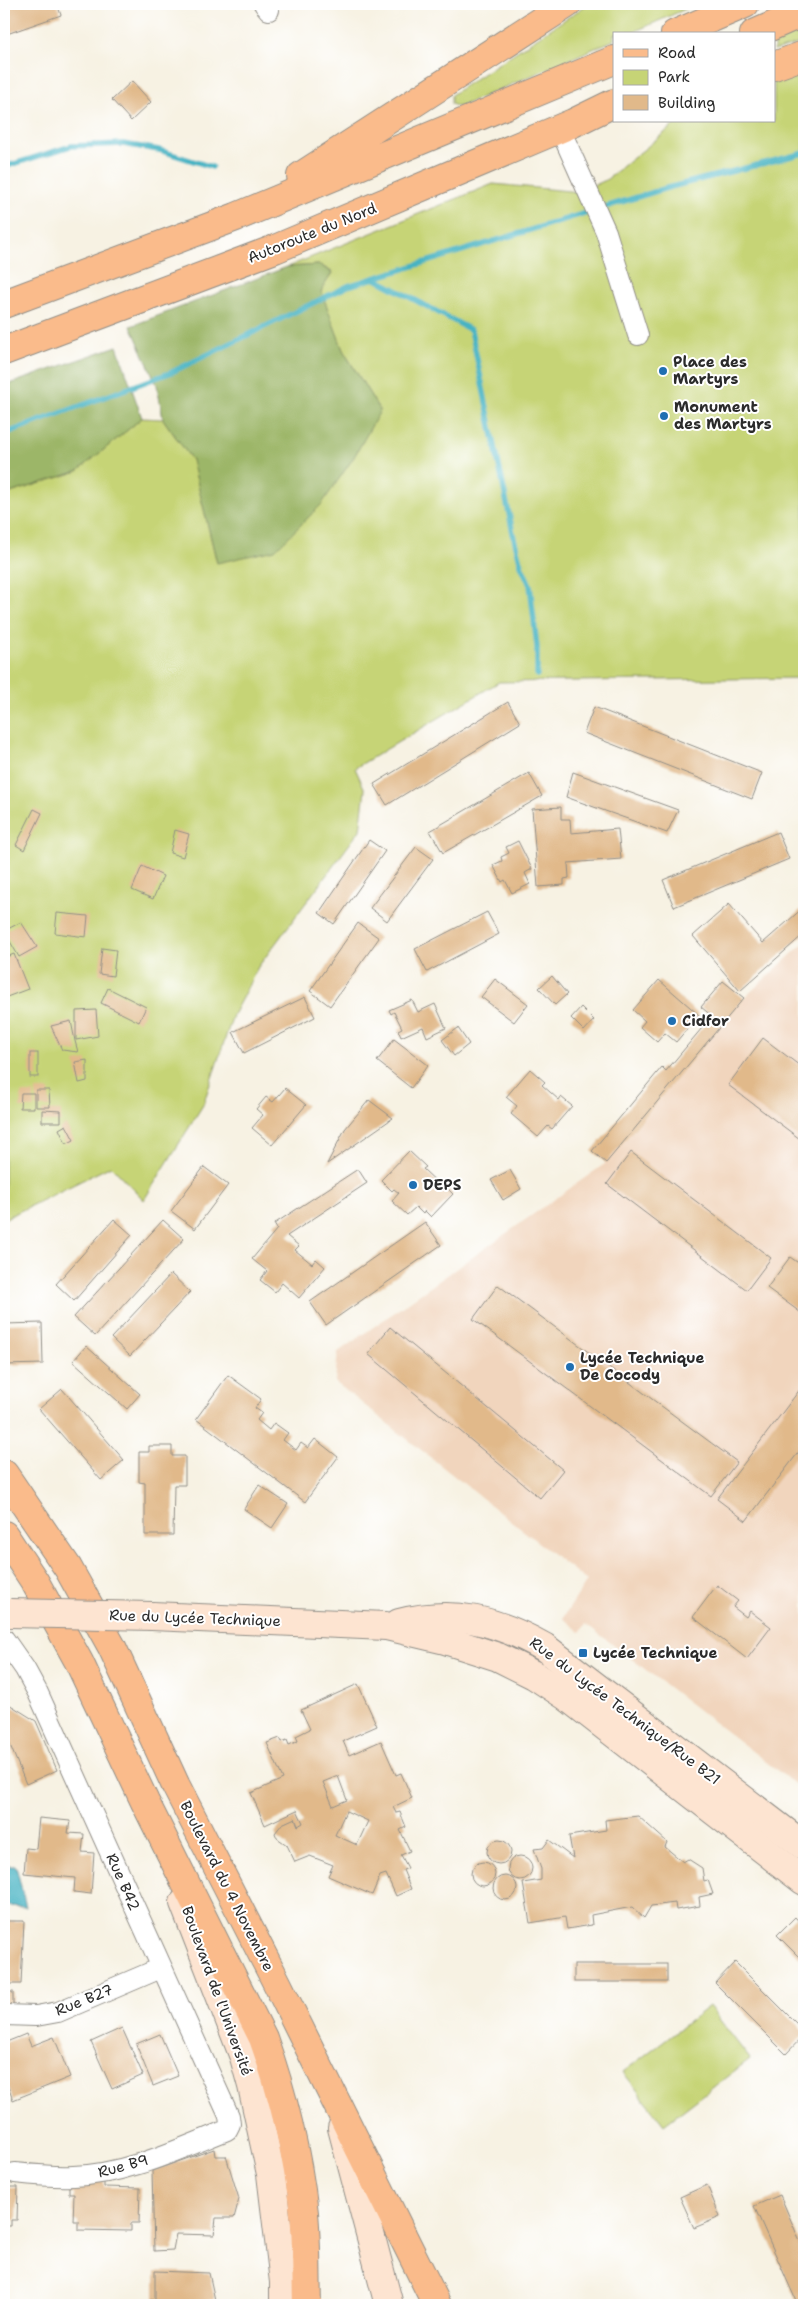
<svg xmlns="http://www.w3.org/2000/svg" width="808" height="2309" font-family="'Shantell Sans',sans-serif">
	<rect width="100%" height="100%" fill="#fff"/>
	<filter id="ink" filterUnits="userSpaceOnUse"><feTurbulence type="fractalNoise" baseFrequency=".02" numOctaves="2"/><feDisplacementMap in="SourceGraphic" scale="10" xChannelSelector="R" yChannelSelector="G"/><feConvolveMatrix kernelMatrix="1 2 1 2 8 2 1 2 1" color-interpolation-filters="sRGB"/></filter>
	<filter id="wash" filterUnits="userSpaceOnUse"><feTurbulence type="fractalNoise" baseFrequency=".0096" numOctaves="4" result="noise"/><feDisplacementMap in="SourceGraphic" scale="20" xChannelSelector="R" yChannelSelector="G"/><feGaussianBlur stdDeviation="1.12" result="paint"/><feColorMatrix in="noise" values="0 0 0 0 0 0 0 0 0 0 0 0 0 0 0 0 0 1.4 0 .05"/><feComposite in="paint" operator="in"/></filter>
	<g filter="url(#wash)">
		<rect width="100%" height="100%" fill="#f7f2e3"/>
		<!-- built -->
		<path fill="#f1d5bd" d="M804 943V1791L586 1624 580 1632 563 1618 587 1581 335 1382 338 1352 606 1163 744 998Z"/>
		<!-- green -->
		<g fill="#c6d476" stroke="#788050">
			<path d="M588 4H697L629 34H614V40L459 107 451 104V95Z"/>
			<path d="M804 28V42L774 51V41Z"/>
			<path d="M804 70V678L499 682 355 768 365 790 360 830 258 967 233 1015 203 1105 144 1200 111 1166 4 1219V495L78 471 142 418 163 419 192 460 217 563 380 411 343 350 321 291 332 272 320 265 287 267 493 184 580 192 606 180 679 121H774V80Z"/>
			<path d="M709 2006 750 2059 664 2125 623 2072Z"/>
		</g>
		<!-- forest -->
		<g fill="#9cb667" stroke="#647049">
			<path d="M320 265 332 273 321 291 343 350 380 411 354 457 321 505 275 550 217 563 192 460 163 419 157 385 131 326 287 267Z"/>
			<path d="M117 346 142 418 78 471 4 495V386Z"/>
		</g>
		<!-- water -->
		<path fill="#46b3c3" stroke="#386f77" d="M7 1866H16L26 1907 7 1906Z"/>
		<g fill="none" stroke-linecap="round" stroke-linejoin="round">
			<!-- stream -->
			<g stroke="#46b3c3" stroke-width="5.5">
				<path d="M4 167 71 146 123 144 159 150 212 167"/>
				<path d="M374 278 471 330 514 538 521 565 530 585 537 647V675"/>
				<path d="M4 434 172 372 348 286 667 188 804 153"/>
			</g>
		</g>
		<g id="blocks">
			<!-- building -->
			<g fill="#e1b98a" fill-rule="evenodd">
				<path d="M10 4H57L61 15 4 35V6Z"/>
				<path d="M132 81 151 102 131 121 112 100Z"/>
				<path d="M508 702 520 723 387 805 374 784Z"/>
				<path d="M594 707 762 773 752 799 584 733Z"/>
				<path d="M573 772 678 810 667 833 566 797Z"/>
				<path d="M529 773 542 796 443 853 430 831Z"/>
				<path d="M561 807V819H570L571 833 618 829 621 859 568 863 569 878 564 879V885L538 887 532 809Z"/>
				<path d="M34 809 42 813 24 850 16 845Z"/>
				<path d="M175 830 189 834 183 857 170 853Z"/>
				<path d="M778 832 789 859 674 907 663 880Z"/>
				<path d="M369 840 385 851 334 924 319 913Z"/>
				<path d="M518 841 532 869 525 873 530 884 512 893 505 880 502 882 493 865 502 861 501 857 509 853 506 847Z"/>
				<path d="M416 847 433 859 387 921 370 908Z"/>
				<path d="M142 866 163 876 153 899 132 890Z"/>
				<path d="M729 904 763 943 804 907V934L740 991 693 936Z"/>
				<path d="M487 912 499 934 427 972 415 949Z"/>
				<path d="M57 913 88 916 86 937 55 933Z"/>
				<path d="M21 922 37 947 19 957 4 931Z"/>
				<path d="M358 923 379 938 330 1006 310 991Z"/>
				<path d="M102 948 116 950 113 976 99 974Z"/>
				<path d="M14 954 28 989 4 998V958Z"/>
				<path d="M552 976 567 994 555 1005 539 988Z"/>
				<path d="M495 979 528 1004 514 1022 481 997Z"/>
				<path d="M659 980 699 1015 676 1042 665 1033 657 1042 640 1027 645 1021 633 1010Z"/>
				<path d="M723 981 744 998 606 1163 592 1151 662 1067 666 1071 712 1016 701 1007Z"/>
				<path d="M108 988 146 1007 139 1022 101 1003Z"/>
				<path d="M305 997 315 1017 244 1053 233 1032Z"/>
				<path d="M412 1000 418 1012 435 1004 446 1028 427 1037 423 1027 401 1037 398 1030 402 1028 394 1012 391 1014 389 1010Z"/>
				<path d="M581 1007 594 1020 584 1031 571 1018Z"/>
				<path d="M96 1010 98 1036 76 1040V1011Z"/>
				<path d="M71 1021 75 1041 78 1052 62 1050 51 1026Z"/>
				<path d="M458 1028 469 1044 454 1056 442 1040Z"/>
				<path d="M763 1038 804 1069V1142L728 1085Z"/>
				<path d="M394 1039 428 1065 411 1088 377 1061Z"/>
				<rect x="30" y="1053" width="8" height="24"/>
				<path d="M87 1060V1081L79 1083 75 1062Z"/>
				<path d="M530 1069 545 1082 542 1085 559 1100 561 1097 572 1106 552 1129 548 1126 538 1137 511 1114 517 1106 506 1097Z"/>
				<path d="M285 1088 306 1105 272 1145 252 1128 263 1115 256 1109 266 1097 273 1102Z"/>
				<path d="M36 1090H49L50 1107H36Z"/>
				<path d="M21 1093H34V1108H20Z"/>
				<path d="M369 1100 393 1118 327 1164 345 1129Z"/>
				<path d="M42 1110 61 1111V1122H42Z"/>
				<path d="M66 1125 74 1140 66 1144 59 1129Z"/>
				<path d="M409 1151 426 1167 423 1169 441 1186 443 1184 453 1194 431 1217 425 1211 423 1214 416 1207 407 1215 392 1201 399 1193 394 1189 392 1191 381 1180Z"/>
				<path d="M631 1152 771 1258 747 1290 607 1184Z"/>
				<path d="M204 1167 228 1185 195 1229 171 1211Z"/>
				<path d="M358 1169 367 1183 287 1236 299 1246 295 1250 312 1264 316 1259 325 1267 299 1298 282 1283 275 1292 260 1280 267 1271 252 1259 277 1229 274 1224Z"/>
				<path d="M510 1170 521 1189 503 1200 491 1180Z"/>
				<path d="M114 1219 132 1235 74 1301 56 1284Z"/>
				<path d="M163 1220 184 1239 95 1336 74 1317Z"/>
				<path d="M425 1222 441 1245 326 1325 310 1302Z"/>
				<path d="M790 1257 804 1267V1315L767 1288Z"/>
				<path d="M171 1274 190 1292 130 1356 111 1338Z"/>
				<path d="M498 1285 737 1462 711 1496 473 1319Z"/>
				<path d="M42 1323 43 1364 4 1365V1324Z"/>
				<path d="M390 1327 563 1470 540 1498 368 1354Z"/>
				<path d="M86 1346 140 1394 127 1409 73 1361Z"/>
				<path d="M228 1375 261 1399 255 1408 262 1413 257 1420 269 1430 274 1423 288 1433 283 1440 296 1450 301 1443 308 1448 315 1439 338 1457 305 1502 196 1419Z"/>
				<path d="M804 1384V1445L746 1521 717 1499Z"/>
				<path d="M62 1389 124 1460 101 1480 39 1409Z"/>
				<path d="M149 1446H172V1456H185V1485H174L173 1535H145V1483L139 1482V1452H149Z"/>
				<path d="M259 1485 288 1504 272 1528 244 1509Z"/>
				<path d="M717 1585 738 1601 733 1607 746 1617 750 1611 771 1627 747 1659 693 1617Z"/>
				<path d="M358 1684 377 1726 343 1741 349 1755 381 1741 396 1775 401 1773 412 1798 393 1807 396 1813 400 1812 406 1827 400 1830 410 1851 401 1855 408 1868 403 1870 411 1889 396 1896 386 1874 380 1876 372 1895 328 1876 333 1865 310 1856 295 1862 287 1845 277 1838 275 1833 282 1824 295 1818 298 1826 303 1823 297 1810 265 1825 251 1793 283 1779 267 1743 280 1738 282 1742 287 1740 289 1745 298 1741 296 1736 310 1729 301 1710ZM338 1776 347 1800 333 1806 323 1782ZM346 1811 368 1821 357 1845 335 1835Z"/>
				<path d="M4 1701 36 1721 57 1770 26 1784 8 1740 4 1737Z"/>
				<path d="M638 1816 667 1842 665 1847 683 1862 688 1859 702 1868 704 1881 708 1880 713 1894 699 1897 700 1906 676 1910 675 1903 651 1906 644 1918 632 1907 591 1915 592 1925 567 1929 565 1917 530 1923 523 1883 541 1880V1869L534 1849 543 1848 549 1840 573 1858 569 1836 606 1830 605 1820Z"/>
				<path d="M39 1818 70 1821 68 1833 84 1834 82 1852 94 1853 91 1894 74 1892 75 1878 24 1873 26 1848 36 1849Z"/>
				<circle cx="499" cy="1852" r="12"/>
				<circle cx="520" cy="1868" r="12"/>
				<circle cx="483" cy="1874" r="12"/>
				<circle cx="505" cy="1888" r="12"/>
				<path d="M795 1917 804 1927V1962L777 1935Z"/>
				<path d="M4 1921H24L21 1984H4Z"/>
				<path d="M735 1962 804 2031V2035L786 2054 715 1983Z"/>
				<rect x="574" y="1964" width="93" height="18"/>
				<rect x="4" y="1992" width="9" height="15"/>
				<path d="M122 2028 143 2075 112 2089 91 2042Z"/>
				<path d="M26 2034 31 2046 54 2037 70 2077 13 2100 4 2076V2043Z"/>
				<path d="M160 2034 178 2076 153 2086 136 2044Z"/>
				<path d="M214 2149 215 2156H226L239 2199 234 2218H216L214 2235 176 2234 173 2250 154 2251 152 2171Z"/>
				<path d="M69 2181H104V2187L140 2188 139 2223H131V2231L78 2230V2221H73L74 2194H69Z"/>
				<path d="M707 2185 720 2217 694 2228 680 2197Z"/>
				<path d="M4 2187H18L17 2220H11V2226H4Z"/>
				<path d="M780 2195 804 2251V2305H798L754 2206Z"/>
				<path d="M155 2271 209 2273 215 2300H210V2305H150V2300H155Z"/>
			</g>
		</g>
	</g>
	<g filter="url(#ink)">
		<use href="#blocks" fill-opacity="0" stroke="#918e87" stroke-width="1"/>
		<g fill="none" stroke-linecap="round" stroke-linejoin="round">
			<defs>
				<g id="street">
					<path d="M264 4 269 10"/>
					<path d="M560 129 606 232 638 335"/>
					<path d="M4 1639 25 1669 38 1693 229 2116 230 2124 227 2130C179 2149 125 2175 73 2176 53 2177 34 2175 15 2173"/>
					<path d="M4 2015 36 2016 58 2012 161 1968"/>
				</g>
				<g id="secondary">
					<path d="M152 1616 386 1626 445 1640 498 1657 534 1675 566 1696 804 1881"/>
					<path d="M399 1623C454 1609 496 1620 544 1647L804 1846"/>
					<path d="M184 1903 244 2057 252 2086 271 2174 284 2282V2305"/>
					<path d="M342 2128 389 2305"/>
				</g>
				<g id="primary">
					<path d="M4 1474 68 1568 112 1647 176 1786 277 1983 437 2305"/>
					<path d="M4 1535 35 1582 79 1662 145 1802 263 2038C283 2094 297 2153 304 2213 307 2243 306 2275 307 2305"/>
				</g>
				<g id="highway">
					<path d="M675 34 745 4"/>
					<path d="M754 34 804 12"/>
					<path d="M774 66 804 55"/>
					<path d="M301 176 567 4"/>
					<path d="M4 304 236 217 614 60"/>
					<path d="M4 351 275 249 573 123 614 103"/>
				</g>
			</defs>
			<!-- street casing -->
			<use href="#street" stroke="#918e87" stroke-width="22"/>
			<!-- secondary casing -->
			<use href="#secondary" stroke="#918e87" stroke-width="30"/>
			<!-- primary casing -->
			<use href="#primary" stroke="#918e87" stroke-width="30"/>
			<!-- highway casing -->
			<use href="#highway" stroke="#918e87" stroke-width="30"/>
			<!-- street -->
			<use href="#street" stroke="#fff" stroke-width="20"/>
			<!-- secondary -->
			<use href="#secondary" stroke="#fde4d1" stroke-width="28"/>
			<!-- primary -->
			<use href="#primary" stroke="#fabb8b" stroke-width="28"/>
			<!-- highway -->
			<use href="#highway" stroke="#fabb8b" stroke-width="28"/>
			<defs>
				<path id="secondary-bridge" d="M10 1613 152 1616"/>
			</defs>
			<!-- secondary-bridge casing -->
			<use href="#secondary-bridge" stroke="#918e87" stroke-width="30" stroke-linecap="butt"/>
			<!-- secondary-bridge -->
			<use href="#secondary-bridge" stroke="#fde4d1" stroke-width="28"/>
		</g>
	</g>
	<!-- markers -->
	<g fill="#1f6fb2" stroke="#fff" stroke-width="2">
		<circle cx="663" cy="371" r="5"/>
		<circle cx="664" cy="416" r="5"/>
		<circle cx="672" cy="1021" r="5"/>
		<circle cx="413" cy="1185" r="5"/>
		<circle cx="570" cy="1367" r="5"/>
		<rect x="578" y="1648" width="10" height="10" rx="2.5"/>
	</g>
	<g text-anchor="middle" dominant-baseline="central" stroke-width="4" stroke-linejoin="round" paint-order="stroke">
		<!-- street labels -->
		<g font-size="15" fill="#2b2b2b" stroke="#fff">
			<text transform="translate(312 233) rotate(-22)">Autoroute du Nord</text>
			<text transform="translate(195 1618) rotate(2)">Rue du Lycée Technique</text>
			<text transform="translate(625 1711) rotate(37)">Rue du Lycée Technique/Rue B21</text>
			<text transform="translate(123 1882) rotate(66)">Rue B42</text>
			<text transform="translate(227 1886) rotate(63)">Boulevard du 4 Novembre</text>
			<text transform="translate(217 1991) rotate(70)">Boulevard de l'Université</text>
			<text transform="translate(84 2000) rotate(-22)">Rue B27</text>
			<text transform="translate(123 2166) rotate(-15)">Rue B9</text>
		</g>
		<!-- poi labels -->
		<g font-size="15" font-weight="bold" fill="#2b2b2b" stroke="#fff" text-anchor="start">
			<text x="673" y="362">Place des<tspan x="673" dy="17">Martyrs</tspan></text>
			<text x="674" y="407">Monument<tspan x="674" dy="17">des Martyrs</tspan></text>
			<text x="682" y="1021">Cidfor</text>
			<text x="423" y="1185">DEPS</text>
			<text x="580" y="1358">Lycée Technique<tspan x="580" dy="17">De Cocody</tspan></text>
			<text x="593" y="1653">Lycée Technique</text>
		</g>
	</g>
	<!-- margin -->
	<rect width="808" height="2309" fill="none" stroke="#fff" stroke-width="20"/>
	<!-- legend -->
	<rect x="613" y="32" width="162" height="90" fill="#ffffff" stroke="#aaaaaa"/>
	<rect x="623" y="49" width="25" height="8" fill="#fabb8b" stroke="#aaaaaa"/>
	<text x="658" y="58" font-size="15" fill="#2b2b2b">Road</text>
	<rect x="623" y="70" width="25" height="15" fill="#c6d476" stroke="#aaaaaa"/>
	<text x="658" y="82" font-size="15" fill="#2b2b2b">Park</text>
	<rect x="623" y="95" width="25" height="15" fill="#e1b98a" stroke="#aaaaaa"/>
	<text x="658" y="108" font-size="15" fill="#2b2b2b">Building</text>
</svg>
